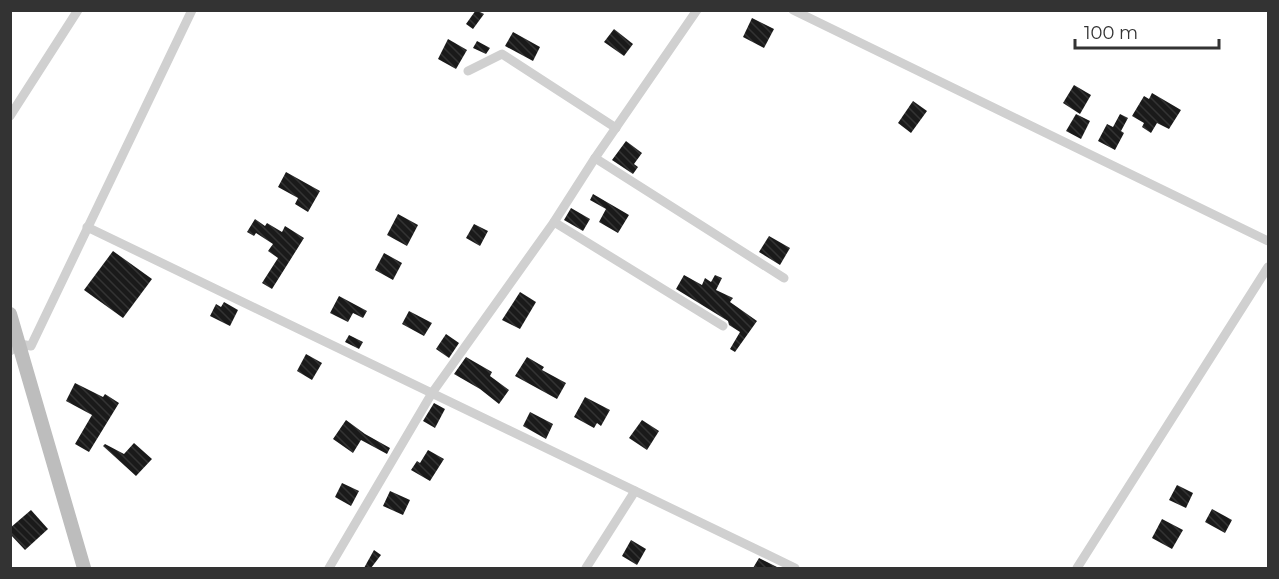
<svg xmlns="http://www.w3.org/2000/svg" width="1279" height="579" font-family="Montserrat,sans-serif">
	<defs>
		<pattern id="building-back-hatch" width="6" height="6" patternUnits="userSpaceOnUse" patternTransform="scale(1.5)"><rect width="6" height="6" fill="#1a1a1a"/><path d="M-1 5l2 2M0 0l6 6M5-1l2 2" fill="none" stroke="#333"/></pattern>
	</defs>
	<rect width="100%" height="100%" fill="#fff"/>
	<!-- building -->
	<g fill="url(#building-back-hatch)">
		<path d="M476 10 484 14 473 29 466 24Z"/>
		<path d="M752 18 774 29 764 48 743 37Z"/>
		<path d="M614 29 633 44 624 56 604 42Z"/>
		<path d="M513 32 540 47 533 61 505 46Z"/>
		<path d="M448 39 467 50 456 69 438 59Z"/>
		<path d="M477 41 490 48 486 54 473 48Z"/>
		<path d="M1074 85 1091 95 1080 114 1063 103Z"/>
		<path d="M1152 93 1181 110 1169 129 1157 123 1151 133 1142 127 1144 123 1132 116 1144 96 1149 99Z"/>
		<path d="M913 101 927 111 911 133 898 123Z"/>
		<path d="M1076 114 1090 121 1081 139 1066 131Z"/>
		<path d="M1120 114 1128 118 1121 131 1124 133 1115 150 1098 141 1107 124 1113 127Z"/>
		<path d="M626 141 642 153 634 164 638 167 633 174 612 160Z"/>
		<path d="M286 172 320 191 308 212 295 204 298 198 278 187Z"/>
		<path d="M593 194 629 215 618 233 599 222 606 209 590 200Z"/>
		<path d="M571 208 590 219 583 231 564 220Z"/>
		<path d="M398 214 418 225 407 246 387 235Z"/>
		<path d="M255 219 265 226 267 223 282 232 285 226 304 238 272 289 262 283 278 258 268 251 273 244 256 233 254 236 247 232Z"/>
		<path d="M474 224 488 231 480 246 466 238Z"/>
		<path d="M769 236 790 248 780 265 759 252Z"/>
		<path d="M113 251 152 279 123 318 84 290Z"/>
		<path d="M384 253 402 263 393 280 375 270Z"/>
		<path d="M684 275 702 285 705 278 711 282 715 275 722 278 716 290 733 298 730 302 757 321 735 352 730 349 740 332 729 325 728 321 676 289Z"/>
		<path d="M520 292 536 302 520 329 502 320Z"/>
		<path d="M339 296 367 311 363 318 353 313 348 322 330 313Z"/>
		<path d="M224 302 238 310 230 326 210 316 216 304 221 307Z"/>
		<path d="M409 311 432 323 424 336 402 324Z"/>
		<path d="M446 334 459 343 449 358 436 349Z"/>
		<path d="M349 335 363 342 359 349 345 342Z"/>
		<path d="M306 354 322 363 312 380 297 371Z"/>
		<path d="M466 357 492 372 490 376 509 390 499 404 480 389 454 374Z"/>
		<path d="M527 357 544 367 542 370 566 383 557 399 515 376Z"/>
		<path d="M75 383 103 397 105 394 119 403 89 452 75 444 92 415 66 401Z"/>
		<path d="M585 397 610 410 601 426 597 423 594 428 574 417Z"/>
		<path d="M434 403 445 409 435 428 423 421Z"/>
		<path d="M530 412 553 424 546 439 523 426Z"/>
		<path d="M346 420 365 434 390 448 387 454 361 440 353 453 333 439Z"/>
		<path d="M642 420 659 431 647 450 629 438Z"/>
		<path d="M134 443 152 459 136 476 103 446 105 444 124 454Z"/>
		<path d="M428 450 444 459 430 481 411 470 417 461 420 463Z"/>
		<path d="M342 483 359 491 351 506 335 497Z"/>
		<path d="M1177 485 1193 493 1186 508 1169 500Z"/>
		<path d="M390 491 410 500 403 515 383 506Z"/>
		<path d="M1212 509 1232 520 1225 533 1205 522Z"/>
		<path d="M31 510 48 529 25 550 10 534V528Z"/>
		<path d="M1162 519 1183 530 1172 549 1152 538Z"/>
		<path d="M631 540 646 549 637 565 622 556Z"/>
		<path d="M374 550 381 555 371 568H364Z"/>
		<path d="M759 558 777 567 780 568H753Z"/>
	</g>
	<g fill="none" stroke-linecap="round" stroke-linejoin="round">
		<!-- street -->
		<g stroke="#d0d0d0" stroke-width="9">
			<path d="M793 10 1268 241"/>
			<path d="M468 71 502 54 616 128"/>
			<path d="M10 116 78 10"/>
			<path d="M595 158 784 278"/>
			<path d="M554 222 723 326"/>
			<path d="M87 227 795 568"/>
			<path d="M10 351 20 344 31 346 192 10"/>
			<path d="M329 568 432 393 554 222 595 158 697 10"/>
			<path d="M586 568 635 491"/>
			<path d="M1077 568 1268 267"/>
		</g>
		<!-- secondary -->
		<path stroke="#bdbdbd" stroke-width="14" d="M10 314 84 568"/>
	</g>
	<!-- border -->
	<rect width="1279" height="579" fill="none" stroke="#333333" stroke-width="24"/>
	<!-- scale -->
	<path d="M1075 39v9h144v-9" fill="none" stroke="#333333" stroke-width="3"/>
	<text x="1084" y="39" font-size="18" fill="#333333" stroke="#ffffff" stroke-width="4.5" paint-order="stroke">100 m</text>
</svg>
